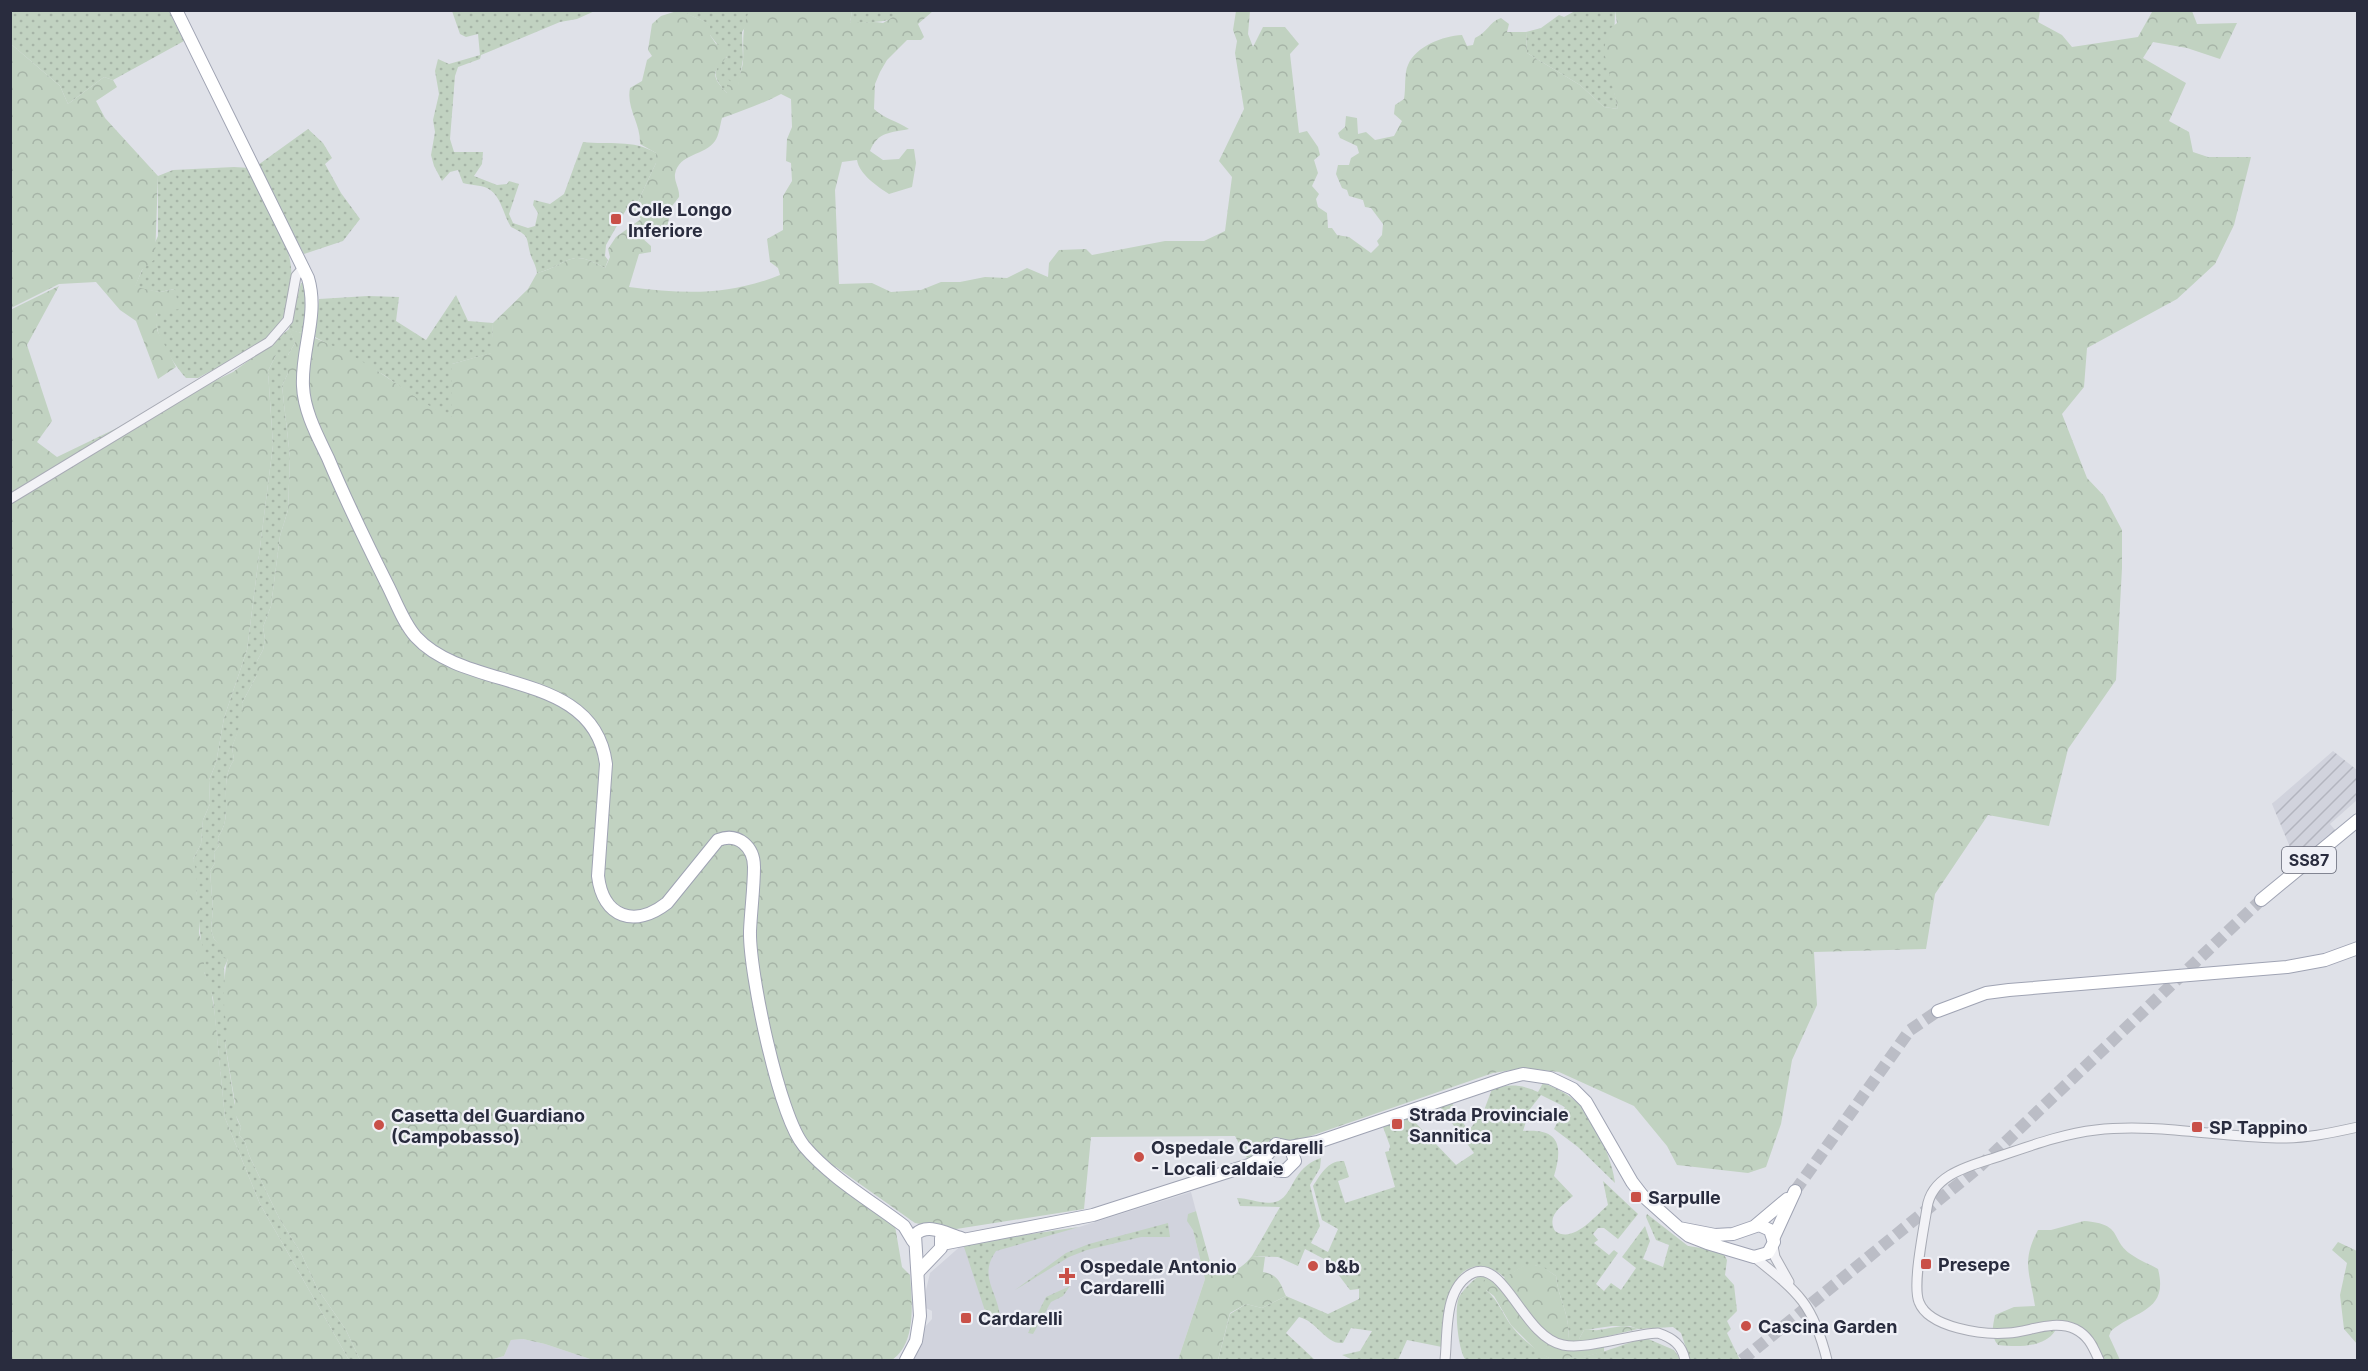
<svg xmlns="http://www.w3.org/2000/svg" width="2368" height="1371" font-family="Inter,sans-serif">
	<defs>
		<pattern id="industrial-furrows" width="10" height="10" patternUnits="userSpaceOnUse" patternTransform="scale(1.5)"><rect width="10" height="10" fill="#d1d3dd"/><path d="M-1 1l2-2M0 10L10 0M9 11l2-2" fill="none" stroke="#b3b5bf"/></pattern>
		<pattern id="grass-dots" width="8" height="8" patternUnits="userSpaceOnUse" patternTransform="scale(1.5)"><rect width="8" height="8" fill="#c1d2c1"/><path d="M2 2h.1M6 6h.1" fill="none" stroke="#a6b4a7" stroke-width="1.8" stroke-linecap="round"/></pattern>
		<pattern id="forest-crowns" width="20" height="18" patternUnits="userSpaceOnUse" patternTransform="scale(1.5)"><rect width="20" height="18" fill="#c1d2c1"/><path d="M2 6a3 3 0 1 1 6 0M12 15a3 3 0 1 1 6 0" fill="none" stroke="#a6b4a7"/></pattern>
	</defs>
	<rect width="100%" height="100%" fill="#dfe1e8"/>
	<!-- built -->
	<g fill="#d1d3dd">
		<path d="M1191 1192 1196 1211 1193 1212V1230L1205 1279 1178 1360H914L924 1328 932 1319V1311L926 1308V1290L930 1273 963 1244 1079 1227Z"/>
		<path d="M523 1339 545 1344 593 1360H490L504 1356 511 1340Z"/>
	</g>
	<!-- industrial -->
	<path fill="url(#industrial-furrows)" d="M2333 751 2357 770V800L2330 824 2335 830 2297 864 2272 804Z"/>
	<!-- grass -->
	<g fill="url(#grass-dots)">
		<path d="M597 10 577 19 560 22 481 55 480 59 458 67 455 76 450 139 454 152H483L482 164 474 176 497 185 507 184 509 181 519 184 509 214 513 223 528 228 535 226 538 213 533 205 534 200 550 204 564 194 583 142C609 145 633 139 656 153V163L634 210 627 208 606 245 605 256 608 260 605 268C568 247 571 264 537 273 536 265 532 260 530 253 526 235 529 236 511 227 503 214 501 195 487 188 481 185 470 185 463 183L458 170 450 172 442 181 434 166 431 155 435 132 433 120 439 94 435 71 438 59 449 64 480 55 478 34 466 37 460 34 452 11Z"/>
		<path d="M10 11H169L184 41 113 80 104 77 68 104 60 86 11 44Z"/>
		<path d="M680 11H749L748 23 742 32 743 59 738 87 727 80 728 94C714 80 710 70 727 57L710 35 709 25C700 18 690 16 680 11Z"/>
		<path d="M852 11H911C892 22 872 23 850 23Z"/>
		<path d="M1575 11H1615L1613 86 1618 109 1604 107 1580 85 1527 53 1526 32 1541 28 1559 15 1564 17Z"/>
		<path d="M308 129 323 143 332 158 325 164 341 193 360 219 343 241 304 254 258 165Z"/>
		<path d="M234 167 250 168C262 195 278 221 287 249 297 276 290 320 267 340 252 353 217 367 198 378H186C175 366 150 330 157 313 161 305 169 296 174 289L160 292 134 288 158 236V176L173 170Z"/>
		<path d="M301 283H305L307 289 306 334 290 330 295 343 288 355V373L282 386 290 457 288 510 280 536 271 606 263 627 265 639 263 650 257 661V675L242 703 244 717 232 747 234 760C217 783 235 815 218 837L219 846 214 852 215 863 210 871 213 909 211 929 214 939 222 946 228 959 224 968 229 1035 225 1043 237 1119 241 1127 239 1135 245 1142 249 1155 279 1218 301 1253 317 1288 346 1330 360 1360H349L260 1204 225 1118 213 998 204 972 193 859 201 844 203 820 210 804 209 780 216 763 224 718 247 650 273 445 268 371 276 355V340L289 329Z"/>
		<path d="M456 295 468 321 493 323 492 353 452 364V418L428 407 384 375 315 337 319 299 368 296 399 297 396 321 426 340Z"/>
		<path d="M1543 1083C1557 1088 1568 1094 1579 1104 1595 1120 1613 1161 1615 1183L1578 1147 1554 1129 1565 1107 1541 1095 1530 1109 1523 1131C1560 1128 1563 1146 1554 1176L1573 1196C1562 1206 1546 1215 1555 1231 1573 1244 1594 1217 1608 1205L1603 1181 1638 1214 1618 1239 1604 1228H1598L1593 1234 1598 1240 1594 1243 1609 1255 1614 1250 1618 1253 1596 1284 1604 1291 1611 1283 1621 1290 1636 1268 1622 1257 1645 1226 1650 1241 1643 1259 1663 1267 1669 1245 1656 1240 1646 1217 1647 1214 1688 1246 1722 1251 1727 1260 1725 1275 1734 1285 1737 1311 1727 1321 1731 1329 1727 1333 1740 1360H1690L1681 1333 1673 1327 1638 1329 1630 1326H1612L1584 1330 1579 1339H1568C1571 1315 1558 1299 1556 1276 1535 1261 1525 1261 1506 1279 1486 1259 1460 1262 1452 1291 1446 1309 1445 1329 1442 1347L1407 1340 1398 1360H1353L1342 1355 1360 1351 1372 1331 1351 1328 1343 1343C1326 1345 1317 1321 1299 1317L1286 1333 1315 1360H1218L1230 1314 1246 1304 1262 1308 1286 1296 1328 1314 1359 1299V1289L1350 1290 1328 1261 1305 1249 1298 1266 1278 1257 1252 1256 1280 1207 1240 1206 1237 1198C1249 1198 1262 1205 1275 1202 1294 1198 1290 1168 1321 1158L1320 1168 1310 1185 1320 1226 1311 1243 1328 1252 1338 1229 1322 1220 1313 1186C1321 1174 1328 1160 1344 1161L1349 1177 1338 1181 1345 1203 1395 1187 1385 1152 1389 1151 1390 1146 1383 1127 1410 1117 1456 1165 1474 1153 1440 1107 1452 1103 1468 1131 1483 1113 1492 1089C1509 1084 1521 1084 1538 1092Z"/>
		<path d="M1168 1223 1170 1237H1141L1087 1250 1069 1257 1015 1290 1066 1253 1089 1244Z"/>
		<path d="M1079 1227 996 1251C977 1278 1000 1293 1000 1320L989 1323 963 1244Z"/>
		<path d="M1479 1276 1487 1277 1486 1290C1497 1299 1502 1312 1510 1324 1521 1339 1538 1352 1553 1360L1465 1359C1458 1349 1454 1308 1459 1297 1463 1290 1473 1280 1479 1276Z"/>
		<path d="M1070 1286 1063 1296 1051 1302 1033 1334 1028 1333 1046 1297Z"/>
		<path d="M1646 1338 1674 1350 1681 1360H1566L1572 1357C1588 1360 1627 1342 1646 1338Z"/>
	</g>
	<!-- forest -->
	<g fill="url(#forest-crowns)" fill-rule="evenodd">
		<path d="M680 10C690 16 700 18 710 25V35L716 44 732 50C718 70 705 71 727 93V79L738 86C738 77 742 71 743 62 744 43 741 30 749 11H852L850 23C862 23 872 21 883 23L903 11H933L918 24 924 37 921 40H907L887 60 880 72 875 84 874 109C883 118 897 121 909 129 891 133 878 131 870 151L883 160 899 159 907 149H914L916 163 912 187 889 194C878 187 859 174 857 160L842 162 835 190 839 284 872 283 891 292 921 290 941 282H960L985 277 1007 278 1027 268 1048 277 1049 263 1059 250 1086 249 1092 255 1165 241H1204L1225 231 1232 177 1219 161 1244 109 1235 53 1237 41 1233 30 1236 11H1250L1248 34 1253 47 1263 27H1285L1299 44 1290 54 1299 133 1307 131 1318 147 1320 155 1314 160 1318 173 1312 186 1319 194 1316 199 1318 207 1327 213 1328 228H1332L1337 235 1349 237 1371 253 1379 245 1377 241 1382 235 1383 224 1371 208 1365 207 1363 200 1349 196 1347 190 1342 188 1336 174 1338 165H1349L1351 158 1359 153 1357 146 1340 138 1338 133 1345 127 1346 116 1357 118 1358 134 1366 132 1375 140 1394 136 1402 121 1394 114 1395 105 1404 99C1406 89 1404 73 1408 65 1416 46 1443 36 1462 35L1467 46 1473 45 1475 38C1487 33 1489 22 1501 18L1509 24 1507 32H1526L1527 53 1580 85 1604 107 1618 109 1604 52 1607 31 1617 23 1615 11H2040L2038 22 2062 35 2072 47 2138 37 2152 12 2192 11 2197 24 2237 23 2220 59 2187 48 2153 42 2143 58 2186 83 2169 121 2189 132 2193 152 2208 157H2251L2234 225 2215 264 2177 299 2087 348 2084 387 2062 414 2087 478 2104 496 2122 530V568L2116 680 2068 749 2049 826 1988 815 1935 894 1926 949 1814 952 1817 1005 1792 1060 1781 1124 1766 1167 1748 1173 1677 1165 1667 1146 1634 1106 1559 1072 1525 1068 1493 1073 1247 1158 1235 1136 1091 1137 1084 1209 950 1230 915 1223 836 1167 828 1172 895 1226 902 1267 910 1275C912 1301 917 1343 892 1360H593L545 1344 523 1339 511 1340 504 1356 490 1360H360L346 1330 317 1288 301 1253 279 1218 249 1155 245 1142 239 1135 241 1127 233 1109 235 1103 225 1043C230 1032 226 1027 225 1015 223 1005 224 968 228 959L219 955 221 946 214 939 211 929 213 909 210 871 215 863 214 852 219 846 218 837C235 815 217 783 234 760L232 747 243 717 242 703 257 675V661L263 650 265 639 263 627 271 606 280 536 288 510 290 457 282 386 288 373V355L295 343 289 329C323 339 356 356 385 376 408 391 427 407 452 417V364L491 353 493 323 528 289 537 273C571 264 568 247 605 268L610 257 608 249 616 237 641 219 634 210 656 163V153L640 144C641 123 626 109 630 88L642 81 647 60 652 56 648 50 652 24 661 16ZM781 94 791 99 792 127 787 139 786 161 791 163 792 181 783 196V230L767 239 770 262 778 268 780 275C728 296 684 294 629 287L639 254 651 252V246L641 237 667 227 672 206 679 197C680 189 674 182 675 174 679 153 705 156 715 141 719 136 720 125 722 118 742 111 762 104 781 94Z"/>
		<path d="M11 44 60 86 68 104 104 77 113 80 117 87 96 101 105 118 158 176 155 259 142 270 135 287 160 292 175 289 179 309 156 314 157 330 176 367 158 379 136 321 120 310 96 282 59 284 11 308Z"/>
		<path d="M59 286 27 345 52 421 37 442 57 457 233 372 276 340V355L268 371 273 445 247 650 224 718 216 763 209 780 210 804 203 820 201 844 193 859 197 874 196 890 200 912 199 933 204 952V972L211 989 215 1016 225 1118 260 1204 349 1360H11L10 310Z"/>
		<path d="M1196 1211 1213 1273C1231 1273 1240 1271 1252 1256L1265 1257 1263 1272C1279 1275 1280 1283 1286 1296L1262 1308 1246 1304 1230 1313 1218 1360H1178L1205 1279 1193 1230 1187 1221 1188 1214Z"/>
		<path d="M2084 1221C2125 1224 2109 1240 2132 1255 2140 1261 2150 1264 2158 1269 2169 1312 2135 1310 2111 1331L2109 1336 2120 1360H2103C2091 1331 2084 1324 2052 1323L2055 1331C2044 1348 2017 1347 1998 1345 1990 1335 1993 1326 1995 1315L2014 1307 2035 1306C2030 1273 2021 1262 2038 1230H2051Z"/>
		<path d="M2338 1242 2357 1251V1344L2344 1329 2340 1295 2347 1263 2332 1250Z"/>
		<path d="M1530 1264 1543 1267 1556 1276C1558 1299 1571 1315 1568 1339H1579L1584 1330C1590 1328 1592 1331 1598 1330 1613 1328 1624 1323 1638 1329L1604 1337V1352L1579 1358 1572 1357 1566 1360H1553L1539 1353 1511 1325 1494 1296 1486 1290 1484 1282 1487 1277 1495 1283C1508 1278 1516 1267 1530 1264Z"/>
	</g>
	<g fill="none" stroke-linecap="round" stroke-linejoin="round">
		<!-- major-tunnel -->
		<g stroke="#bbbdc6" stroke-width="12" stroke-dasharray="12 6" stroke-linecap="butt">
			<path d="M1795 1191 1910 1030 1938 1011"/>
			<path d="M1742 1360 1978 1168 2261 900"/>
		</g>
		<defs>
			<g id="minor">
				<path d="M10 499 269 342 288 320 296 276 304 267"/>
				<path d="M1773 1246 1775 1257 1789 1282"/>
				<path d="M1754 1257C1798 1292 1813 1303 1827 1360"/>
				<path d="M1445 1360C1448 1334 1443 1287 1473 1273 1505 1259 1523 1337 1563 1345 1587 1350 1631 1334 1658 1333 1673 1338 1682 1345 1685 1360"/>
				<path d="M2099 1360C2093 1347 2089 1336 2075 1329 2054 1319 2029 1332 2008 1333 1983 1335 1929 1328 1919 1302 1912 1285 1924 1228 1927 1208 1931 1177 1965 1167 1991 1159 2025 1148 2060 1134 2096 1130 2155 1123 2217 1137 2277 1138 2304 1139 2331 1133 2358 1127"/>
			</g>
			<g id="major">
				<path d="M176 10 308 278C319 315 301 349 303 386 304 411 317 435 328 458 346 501 367 544 388 586 396 602 404 624 416 637 467 693 594 669 606 764L598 876C603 918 635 928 667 903L718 840C738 832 754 847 754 867 754 888 751 909 750 931 749 972 779 1116 804 1146 831 1178 871 1201 904 1226L913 1241"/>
				<path d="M2261 900 2358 820"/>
				<path d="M1938 1011 1986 993 2009 990 2287 967 2325 960 2358 948"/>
				<path d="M1250 1165C1263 1165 1275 1172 1285 1171L1295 1161 1290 1147"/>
				<path d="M1756 1225 1787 1199"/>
				<path d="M1773 1239 1795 1191"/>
				<path d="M942 1244 1093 1215 1249 1165 1267 1155 1276 1144 1290 1147 1318 1142 1507 1078 1523 1074 1550 1078 1573 1089 1586 1102 1632 1182 1642 1195 1679 1228 1689 1236 1707 1243 1754 1257 1768 1253 1774 1242 1770 1230 1759 1225 1733 1234 1715 1235 1679 1228"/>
				<path d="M918 1272 941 1248V1238"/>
				<path d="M906 1360 916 1341 920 1316 915 1235C927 1222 947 1234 961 1238"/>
			</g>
		</defs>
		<!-- minor casing -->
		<use href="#minor" stroke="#a8abb5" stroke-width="11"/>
		<!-- major casing -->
		<use href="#major" stroke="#9fa3b3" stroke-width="14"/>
		<!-- minor -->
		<use href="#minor" stroke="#f2f2f6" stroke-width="9"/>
		<!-- major -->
		<use href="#major" stroke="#fff" stroke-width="12"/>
	</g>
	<!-- markers -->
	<g fill="#c95048" stroke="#eff0f6" stroke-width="2">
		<rect x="610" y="213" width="12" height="12" rx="3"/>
		<rect x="1391" y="1118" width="12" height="12" rx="3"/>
		<circle cx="379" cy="1125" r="6"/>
		<rect x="2191" y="1121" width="12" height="12" rx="3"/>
		<circle cx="1139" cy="1157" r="6"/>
		<rect x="1630" y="1191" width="12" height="12" rx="3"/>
		<rect x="1920" y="1258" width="12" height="12" rx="3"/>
		<circle cx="1313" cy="1266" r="6"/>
		<path d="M1064 1267h6v6h6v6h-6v6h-6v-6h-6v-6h6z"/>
		<rect x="960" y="1312" width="12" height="12" rx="3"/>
		<circle cx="1746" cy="1326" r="6"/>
	</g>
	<g text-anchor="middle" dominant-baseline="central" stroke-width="4.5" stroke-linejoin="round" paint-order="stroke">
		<!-- shield labels -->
		<rect fill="#eff0f6" stroke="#646775" stroke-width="1.5" x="2282" y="847" width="54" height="26" rx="4.5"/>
		<g font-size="16" font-weight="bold" fill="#292c3e">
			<text x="2309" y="860">SS87</text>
		</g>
		<!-- poi labels -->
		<g font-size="18" font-weight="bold" fill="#292c3e" stroke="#eff0f6" text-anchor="start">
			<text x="628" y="209">Colle Longo<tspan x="628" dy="21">Inferiore</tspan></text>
			<text x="1409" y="1114">Strada Provinciale<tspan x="1409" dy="21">Sannitica</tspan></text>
			<text x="391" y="1115">Casetta del Guardiano<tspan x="391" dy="21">(Campobasso)</tspan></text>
			<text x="2209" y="1127">SP Tappino</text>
			<text x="1151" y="1147">Ospedale Cardarelli<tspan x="1151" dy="21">- Locali caldaie</tspan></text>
			<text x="1648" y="1197">Sarpulle</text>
			<text x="1938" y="1264">Presepe</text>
			<text x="1080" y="1266">Ospedale Antonio<tspan x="1080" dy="21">Cardarelli</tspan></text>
			<text x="1325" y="1266">b&amp;b</text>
			<text x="978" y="1318">Cardarelli</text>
			<text x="1758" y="1326">Cascina Garden</text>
		</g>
	</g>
	<!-- border -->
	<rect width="2368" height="1371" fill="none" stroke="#292c3e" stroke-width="24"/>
</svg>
